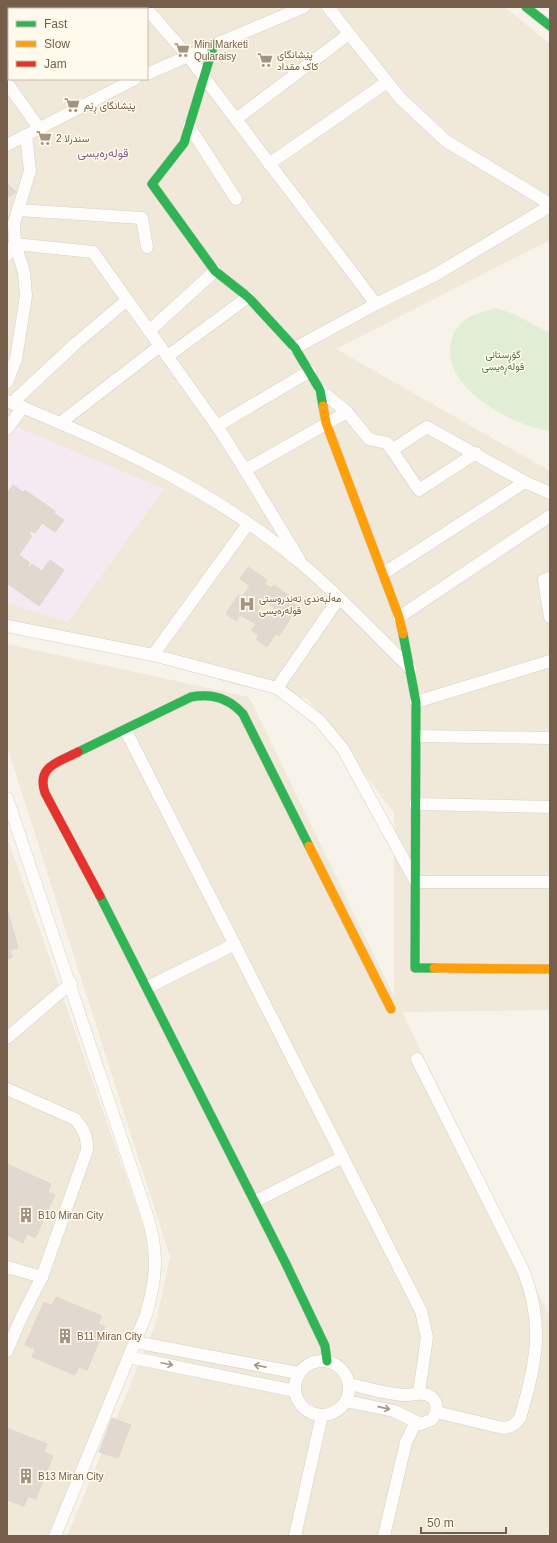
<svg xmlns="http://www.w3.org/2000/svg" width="557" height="1543" font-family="Helvetica,Vazirmatn,sans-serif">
	<rect width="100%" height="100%" fill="#f7f3ea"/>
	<!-- residential -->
	<g fill="#f0e8d8" fill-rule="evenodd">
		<path d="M7 7H504L550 44V240L336 349 550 471V1010L402 1012 550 1317V1536H67L156 1323 170 1257 7 746V644L249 697 394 996V813L308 699 116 651 7 626ZM9 9H147V79H9Z"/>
		<path d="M7 837 146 1234 149 1270 143 1305 48 1536H7Z"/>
	</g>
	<!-- education -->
	<path fill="#f5eaf2" d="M17 427 164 489 68 622 7 603V441Z"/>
	<!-- green -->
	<path fill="#e1eed5" d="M496 308 514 314 550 333V431C512 426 437 386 452 339 458 318 476 313 496 308Z"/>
	<!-- building -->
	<g fill="#e1d9cf" stroke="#e0d8cd" fill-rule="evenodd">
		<path d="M7 183 16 192 7 198Z"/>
		<path d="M13 485 23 492 25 490 55 511 54 513 64 520 55 532 42 523 35 533 31 531 29 534 32 536 19 555 30 563 28 565 30 567 32 564 42 571 50 560 64 570 39 606 7 583V493Z"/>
		<path d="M248 567 267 580 264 584 272 588 274 585 291 597 289 600 298 607 279 636 276 634 267 647 256 639 259 635 251 630 256 624 240 615 236 621 226 614 238 595 242 597 250 586 240 579ZM264 601 275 608 269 617 258 610Z"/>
		<path d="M7 909 18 948 10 950 12 957 7 959Z"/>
		<path d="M7 1164 51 1184 48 1192 55 1195 35 1238 27 1234 23 1243 7 1235Z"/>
		<path d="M56 1297 102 1316 98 1324 105 1327 87 1370 79 1367 75 1375 32 1357 35 1349 25 1345 44 1302 52 1306Z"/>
		<path d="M112 1418 131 1425 118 1458 99 1452Z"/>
		<path d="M7 1428 47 1444 44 1452 53 1456 36 1499 28 1496 24 1506 7 1500Z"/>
	</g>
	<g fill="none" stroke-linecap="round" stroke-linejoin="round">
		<defs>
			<g id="street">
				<path d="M145 7 188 56 304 7"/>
				<path d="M328 7 400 98 446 141 550 204"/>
				<path d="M99 9 102 7"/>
				<path d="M147 74 188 56 376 304"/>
				<path d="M7 83 39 128"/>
				<path d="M236 119 349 34"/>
				<path d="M189 126 236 199"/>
				<path d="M7 145 135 79"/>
				<path d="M269 164 387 82"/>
				<path d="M18 210 142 218 147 247"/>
				<path d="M7 255 15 244 93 252 217 426 245 470 299 559"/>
				<path d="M149 331 215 271"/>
				<path d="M295 348 376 304 435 275 550 206"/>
				<path d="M168 356 248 297"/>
				<path d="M7 382 16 359 26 296 24 272 15 244 14 223 30 171 26 135"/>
				<path d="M320 390 347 412 369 439 387 443 392 450 427 427 525 482 550 493"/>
				<path d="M7 401C111 443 216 491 302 564 341 597 375 634 411 669"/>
				<path d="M12 403 75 344 126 301"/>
				<path d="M60 423 160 346"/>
				<path d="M217 426 310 371"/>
				<path d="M7 429 23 407"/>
				<path d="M392 450 419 490 476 453"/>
				<path d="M245 470 347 412"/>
				<path d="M384 573 525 482"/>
				<path d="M550 578 544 580 550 617"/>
				<path d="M399 617 550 516"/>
				<path d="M7 626 153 655 277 688 319 720 343 749 416 882H550"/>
				<path d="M153 655 248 524"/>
				<path d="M277 688 339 598"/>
				<path d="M416 702 550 661"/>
				<path d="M126 731 421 1311 427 1337 419 1393"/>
				<path d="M417 736 550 738"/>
				<path d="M7 798 146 1212C159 1251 157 1276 146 1315L55 1536"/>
				<path d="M415 804 550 807"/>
				<path d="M148 987 235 944"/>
				<path d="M7 1038 71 983"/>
				<path d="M417 1059 523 1270C545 1324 536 1365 520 1418 515 1425 511 1427 503 1428L436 1412"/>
				<path d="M7 1089 75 1119C84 1129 87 1137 87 1150L42 1277 21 1318 7 1351"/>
				<path d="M256 1201 343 1157"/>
				<path d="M7 1267 42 1277"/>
				<path d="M135 1342 298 1373"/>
				<path d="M129 1357 295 1391"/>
				<circle cx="322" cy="1388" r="27"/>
				<path d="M346 1401 394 1411 421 1424 431 1420C438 1413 439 1402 430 1396 423 1392 416 1394 408 1395 389 1395 368 1388 349 1384"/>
				<path d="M295 1536 322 1415"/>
				<path d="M384 1536 406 1442 416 1422"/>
			</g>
			<g id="fast">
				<path d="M526 7 550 26"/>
				<path d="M214 44 184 143 152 184 215 271 248 297 295 348 320 390 323 406"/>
				<path d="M403 634 416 702 415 968H434"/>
				<path d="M78 752 191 697C212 693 229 698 243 714L309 846"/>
				<path d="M100 896 286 1264 325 1346 327 1361"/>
			</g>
			<g id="slow">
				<path d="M323 406 326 423 399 617 403 634"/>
				<path d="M309 846 391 1009"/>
				<path d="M434 968 550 969"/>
			</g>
			<path id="jam" d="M78 752C59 762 36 766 45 793L100 896"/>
		</defs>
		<!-- street casing -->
		<use href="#street" stroke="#d6d0c8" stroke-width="13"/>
		<!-- fast casing -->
		<use href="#fast" stroke="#d5cfc5" stroke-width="10"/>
		<!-- slow casing -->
		<use href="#slow" stroke="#d5cfc5" stroke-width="10"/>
		<!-- jam casing -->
		<use href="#jam" stroke="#d5cfc5" stroke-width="10"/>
		<!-- street -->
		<use href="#street" stroke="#fefdfc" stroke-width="12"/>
		<!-- fast -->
		<use href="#fast" stroke="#30b455" stroke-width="9"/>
		<!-- slow -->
		<use href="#slow" stroke="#ff9f0a" stroke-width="9"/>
		<!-- jam -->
		<use href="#jam" stroke="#e5322d" stroke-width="9"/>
	</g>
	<!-- one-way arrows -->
	<defs><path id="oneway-shaft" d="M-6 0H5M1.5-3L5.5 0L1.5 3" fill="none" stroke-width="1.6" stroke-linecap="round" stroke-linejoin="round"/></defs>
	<g stroke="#a59689">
		<use href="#oneway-shaft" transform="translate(167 1364) rotate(12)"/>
		<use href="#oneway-shaft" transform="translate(260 1366) rotate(-169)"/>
		<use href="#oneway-shaft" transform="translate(384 1408) rotate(13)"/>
	</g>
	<!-- icons -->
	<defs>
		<symbol id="supermarket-bare" viewBox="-9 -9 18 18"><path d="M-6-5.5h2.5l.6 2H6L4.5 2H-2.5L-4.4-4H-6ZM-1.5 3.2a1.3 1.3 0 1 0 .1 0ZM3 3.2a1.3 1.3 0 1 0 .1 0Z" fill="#a29383" stroke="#fffaec" stroke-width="2.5" paint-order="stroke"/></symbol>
		<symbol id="hospital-bare" viewBox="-9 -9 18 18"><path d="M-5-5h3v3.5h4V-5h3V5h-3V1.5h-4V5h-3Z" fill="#a29383" stroke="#fffaec" stroke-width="2.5" paint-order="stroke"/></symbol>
		<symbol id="building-bare" viewBox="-9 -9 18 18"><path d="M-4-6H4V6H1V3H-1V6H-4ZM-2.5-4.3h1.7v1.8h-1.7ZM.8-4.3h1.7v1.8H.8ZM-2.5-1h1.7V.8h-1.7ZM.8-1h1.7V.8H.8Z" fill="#a29383" stroke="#fffaec" stroke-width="2.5" paint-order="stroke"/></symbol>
	</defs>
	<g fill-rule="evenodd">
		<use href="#supermarket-bare" x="171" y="39" width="22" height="22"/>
		<use href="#supermarket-bare" x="254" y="49" width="22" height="22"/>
		<use href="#supermarket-bare" x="61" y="94" width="22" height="22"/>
		<use href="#supermarket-bare" x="33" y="127" width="22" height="22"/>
		<use href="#hospital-bare" x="236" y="593" width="22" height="22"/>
		<use href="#building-bare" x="15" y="1204" width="22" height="22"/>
		<use href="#building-bare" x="54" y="1325" width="22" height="22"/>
		<use href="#building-bare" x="15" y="1465" width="22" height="22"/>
	</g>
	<g text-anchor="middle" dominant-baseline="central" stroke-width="3" stroke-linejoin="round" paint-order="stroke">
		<!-- poi labels -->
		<g font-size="10" fill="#755f4b" stroke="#fffaec" text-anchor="start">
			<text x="194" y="44">Mini Marketi<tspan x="194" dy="12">Qularaisy</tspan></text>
			<text x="277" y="54">پێشانگای<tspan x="277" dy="12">کاک مقداد</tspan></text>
			<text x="84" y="105">پێشانگای ڕێم</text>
			<text x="56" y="138">سندرلا 2</text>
			<text x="259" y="598">مەڵبەندی تەندروستی<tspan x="259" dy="12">قولەرەیسی</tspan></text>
			<text x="38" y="1215">B10 Miran City</text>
			<text x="77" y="1336">B11 Miran City</text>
			<text x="38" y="1476">B13 Miran City</text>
		</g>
		<!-- park labels -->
		<g font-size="10" fill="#4c7b42" stroke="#fffaec">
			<text x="503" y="354">گۆڕستانی<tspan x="503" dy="12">قولەڕەیسی</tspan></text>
		</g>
		<!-- quarter labels -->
		<g font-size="12" fill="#876291" stroke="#fffaec">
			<text x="103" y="153">قولەرەیسی</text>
		</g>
	</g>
	<!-- border -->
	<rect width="557" height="1543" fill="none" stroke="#755f4b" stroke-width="16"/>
	<!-- legend -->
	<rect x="8" y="8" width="140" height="72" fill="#fffaec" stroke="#c8bcac"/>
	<rect x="16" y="21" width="20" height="6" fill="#30b455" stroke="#c8bcac"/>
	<text x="44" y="28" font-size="12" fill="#755f4b">Fast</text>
	<rect x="16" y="41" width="20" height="6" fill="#ff9f0a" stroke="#c8bcac"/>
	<text x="44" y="48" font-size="12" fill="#755f4b">Slow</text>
	<rect x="16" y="61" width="20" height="6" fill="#e5322d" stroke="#c8bcac"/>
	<text x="44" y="68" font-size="12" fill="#755f4b">Jam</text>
	<!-- scale -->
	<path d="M421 1527v6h85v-6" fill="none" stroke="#755f4b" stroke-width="2"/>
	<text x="427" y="1527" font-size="12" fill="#755f4b" stroke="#fffaec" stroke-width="3" paint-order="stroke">50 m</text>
</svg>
